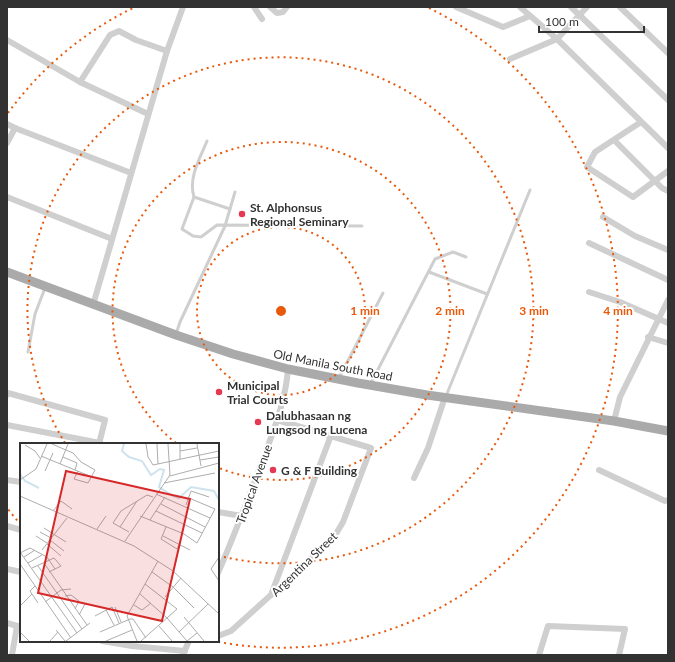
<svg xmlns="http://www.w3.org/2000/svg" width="675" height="662" font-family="Lato,sans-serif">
	<rect width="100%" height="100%" fill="#fff"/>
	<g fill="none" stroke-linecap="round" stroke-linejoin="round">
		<!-- service -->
		<g stroke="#cfcfcf" stroke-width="3">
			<path d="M207 141C200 158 188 178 194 197L230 209"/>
			<path d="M194 197 182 229 193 236 201 237 217 225 362 226"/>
			<path d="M429 272 487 294"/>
			<path d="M176 334 180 322 225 226 235 192"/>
			<path d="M28 352 35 314 45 288"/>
			<path d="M339 378 383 293"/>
			<path d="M371 383 435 259 453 252 466 257"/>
			<path d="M446 396 530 190"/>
		</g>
		<!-- minor -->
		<g stroke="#cfcfcf" stroke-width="6">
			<path d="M254 7 262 19"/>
			<path d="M270 7 277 13 283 12 287 7"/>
			<path d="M456 7 503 27 530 16"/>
			<path d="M520 7 557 39 668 148"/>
			<path d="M571 7 668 100"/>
			<path d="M620 7 668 53"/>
			<path d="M7 40 80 82 148 114"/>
			<path d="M510 59 557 39 587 7"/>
			<path d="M80 82 110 35 119 31 136 40 167 51"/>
			<path d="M641 122 595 152 587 167 633 197 668 171"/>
			<path d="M7 124 15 128 131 173"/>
			<path d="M615 141 662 188 668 191"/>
			<path d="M7 143 15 128"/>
			<path d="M7 197 112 239"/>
			<path d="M603 217 635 236 668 250"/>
			<path d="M589 243 668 280"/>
			<path d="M589 292 620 302 668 323"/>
			<path d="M93 305 167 51 183 7"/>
			<path d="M648 337 668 343"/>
			<path d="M7 395 8 393 105 420 99 444"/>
			<path d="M614 421 620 397 668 300"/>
			<path d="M7 425 100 443"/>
			<path d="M599 470 665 501 668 500"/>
			<path d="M414 478 428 448 445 397"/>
			<path d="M7 480 21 482"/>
			<path d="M218 512 242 516"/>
			<path d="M7 526 21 530"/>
			<path d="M7 569 21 572"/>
			<path d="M218 573C235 534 250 494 265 454 275 427 286 398 288 369"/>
			<path d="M271 595 330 438"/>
			<path d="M7 623 21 627"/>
			<path d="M218 636 231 631 333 539 343 522 371 448 277 420"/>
			<path d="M102 641 132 646 185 651"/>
			<path d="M183 654 189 641"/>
			<path d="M12 655 17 626"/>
			<path d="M539 655 548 626 625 629 619 655"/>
		</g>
		<!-- primary -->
		<path stroke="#aaa" stroke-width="9" d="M7 272 176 335 233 354 288 369 358 383 427 395 614 421 668 431"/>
	</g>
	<!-- distance rings -->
	<g fill="none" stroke="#e8590c" stroke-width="2" stroke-dasharray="2 4">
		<circle cx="281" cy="311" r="84"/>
		<path d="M176 443A169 169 0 1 1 219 468"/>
		<path d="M65 443A253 253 0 1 1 220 556"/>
		<path d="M21 525A337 337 0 0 1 8 509M8 113A337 337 0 0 1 133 8M429 8A337 337 0 0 1 214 641"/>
	</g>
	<!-- markers -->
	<g fill="#e33952" stroke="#fff" stroke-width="1.5">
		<circle cx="242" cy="214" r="4"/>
		<circle cx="219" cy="392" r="4"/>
		<circle cx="258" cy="422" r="4"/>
		<circle cx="273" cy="470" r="4"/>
	</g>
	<g text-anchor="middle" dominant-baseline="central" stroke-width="4" stroke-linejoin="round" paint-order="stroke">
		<!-- poi labels -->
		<g font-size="12" font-weight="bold" fill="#323232" stroke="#fff" text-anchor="start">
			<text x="250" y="207">St. Alphonsus<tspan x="250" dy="14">Regional Seminary</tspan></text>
			<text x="227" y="385">Municipal<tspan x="227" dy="14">Trial Courts</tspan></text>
			<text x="266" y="415">Dalubhasaan ng<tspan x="266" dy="14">Lungsod ng Lucena</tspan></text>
			<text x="281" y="470">G &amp; F Building</text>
		</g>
		<!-- street labels -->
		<g font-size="12" fill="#323232" stroke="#fff">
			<text transform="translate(333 365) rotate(11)">Old Manila South Road</text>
			<text transform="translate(254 484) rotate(-70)">Tropical Avenue</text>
			<text transform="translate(304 564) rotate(-44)">Argentina Street</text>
		</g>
	</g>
	<!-- overview -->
	<g transform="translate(20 443)">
		<rect width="199" height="199" fill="#fff"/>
		<path fill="none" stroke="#cee3ed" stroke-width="2" d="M104 1 102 8 109 14 122 18 131 32 140 26 144 27 139 44 153 53 159 55 171 44 194 48 199 57M0 31 5 38 19 45"/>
		<path fill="none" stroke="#adadad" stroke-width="1" d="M32 1 53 10 61 19 75 27 68 40 54 36 58 28M126 1 128 14 133 22 199 8M137 1 138 21M160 1V16M177 1 181 23M5 2 15 8 20 15M160 8 177 5M21 13 72 34M43 14 57 20 55 27M180 17 199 14M40 21 48 1M25 28 33 10M150 33 199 20M0 37 16 26 27 1M144 40 195 30M136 51 190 75M0 53 114 103 153 128 199 171M141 61 185 84M166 62 171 48 189 54M33 68 41 58 52 66M136 68 182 90M120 73 164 91 177 100 195 66 169 55M130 77 145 54M100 84 117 58M146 84 141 96 157 106 160 100M24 85 46 99M77 86 86 73M20 89 31 95M109 89 93 80 101 68 127 52 133 54M16 93 27 100M143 93 170 107M30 97 44 108M105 98 150 32 148 1M27 101 41 113M22 107 47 75M0 109 57 190M0 110 10 105 27 114 35 126M4 114 15 107M199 114 191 126 199 138M8 120 22 112M24 120 67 182M0 121 51 195M18 123 62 186M12 125 34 115 41 123 29 129M132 129 153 144 174 165M15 143 10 148 18 160M120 151 147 175 167 198M45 153 51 152 59 158 55 166M145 154 161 135M25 159 41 147 51 146M1 162 12 151M114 162 122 167 131 160M95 164 101 179M86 167 94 182M59 172 65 161M75 173 92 164 99 180M164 174 184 198M139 183 152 198M36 187 45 198M0 189 9 198M80 189 110 176H113L126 195M159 189 188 161M30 198 38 189M46 198 70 180M86 198 112 187M117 198 107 173 138 118M121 198 157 166 125 141M167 198 177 190"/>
		<path fill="#d62828" fill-opacity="0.15" stroke="#d62828" stroke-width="2" d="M46 28 170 56 142 178 18 150Z"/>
		<rect width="199" height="199" fill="none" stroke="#323232" stroke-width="2"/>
	</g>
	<circle cx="281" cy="311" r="6" fill="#e8590c" stroke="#fff" stroke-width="2"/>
	<g font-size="12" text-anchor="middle" font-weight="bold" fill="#e8590c" stroke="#fff" stroke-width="4" stroke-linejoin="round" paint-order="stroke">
		<text x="365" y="315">1 min</text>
		<text x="450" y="315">2 min</text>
		<text x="534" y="315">3 min</text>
		<text x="618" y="315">4 min</text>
	</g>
	<!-- border -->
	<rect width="675" height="662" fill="none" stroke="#323232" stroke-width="16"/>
	<!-- scale -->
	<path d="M539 26v6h105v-6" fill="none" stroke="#323232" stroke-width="2"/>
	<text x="545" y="26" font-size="12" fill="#323232" stroke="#ffffff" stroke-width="3" paint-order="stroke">100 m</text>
</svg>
